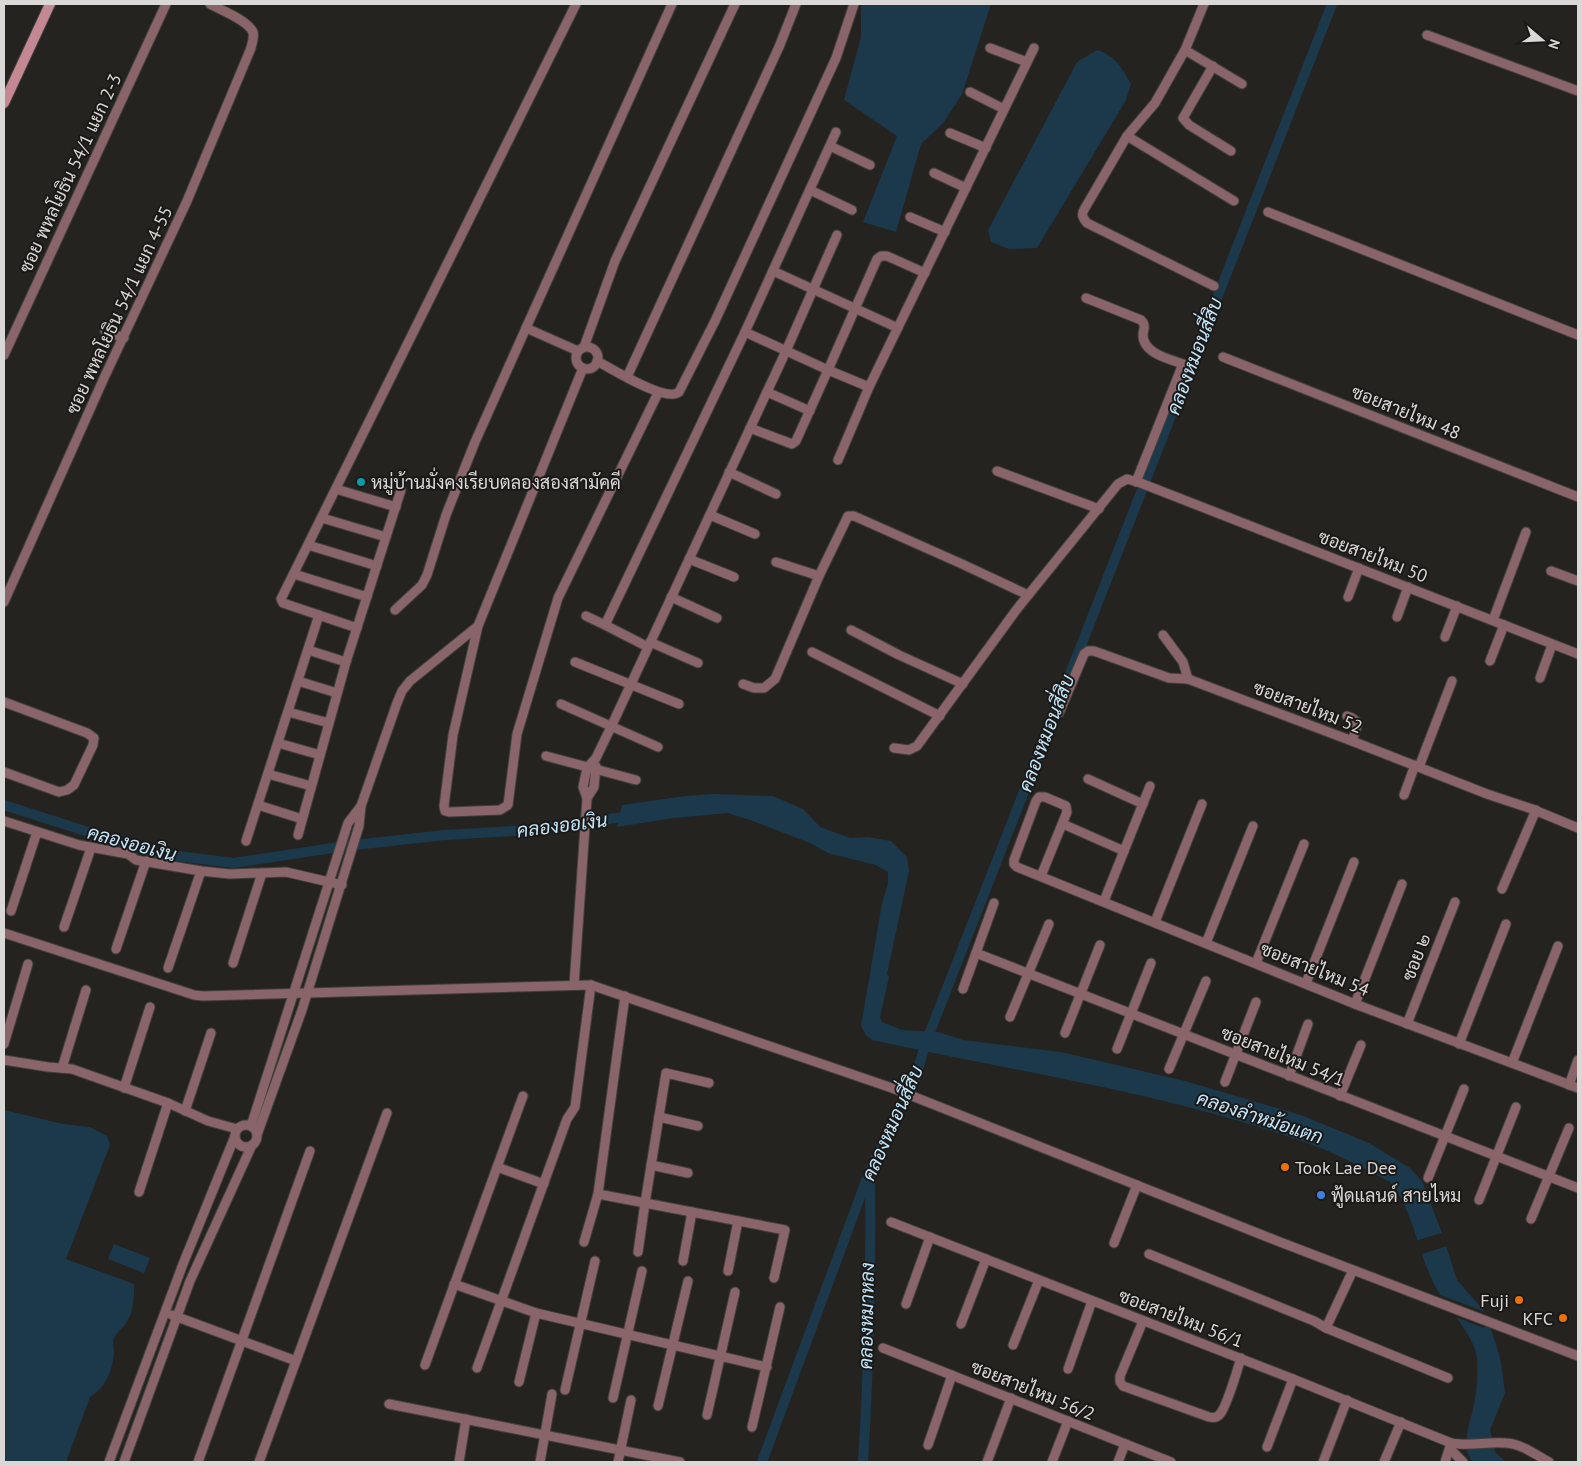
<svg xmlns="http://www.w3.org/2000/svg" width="1582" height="1466" font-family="'PT Sans',Sarabun,sans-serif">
	<rect width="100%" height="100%" fill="#242320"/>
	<!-- water -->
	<g fill="#1b394b">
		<path d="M861 4H991L962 94 944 122 921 144 896 232 863 222 897 136 844 100 861 37Z"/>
		<path d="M1097 50C1117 57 1121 67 1131 84L1126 100 1037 248 1009 249 991 242 988 230 1077 62Z"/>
		<path d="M713 794 773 796 803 809 820 827 850 838 868 837 891 841 907 857 909 871 887 974 889 977 880 1017 882 1022 902 1030 938 1032 963 1040 1061 1052 1185 1081 1301 1115 1369 1143 1410 1168 1422 1181 1442 1233 1457 1280 1485 1312 1496 1344 1501 1362 1505 1393 1490 1430 1495 1452 1506 1462H1473C1459 1446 1471 1422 1474 1404 1477 1390 1478 1373 1477 1358 1476 1340 1451 1311 1441 1296 1418 1261 1416 1213 1390 1182 1363 1168 1336 1153 1307 1143 1167 1093 1018 1072 872 1040L866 1035 861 1026 882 903 888 883V872L876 865 828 853 810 843 750 820 728 813 674 818 617 827 622 805 685 796Z"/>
		<path d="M4 1110 63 1124 90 1127 107 1136 110 1145 66 1259 134 1284C134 1298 134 1314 124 1326 120 1330 114 1335 113 1342 113 1345 114 1350 114 1354 112 1371 106 1387 90 1397L66 1462H4Z"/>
		<path d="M114 1244 150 1258 144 1273 108 1259Z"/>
	</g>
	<!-- pier -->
	<g fill="#242320">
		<path d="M1442 1233 1447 1246 1419 1255 1415 1241Z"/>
		<path d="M1440 1295 1488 1313 1489 1316 1484 1328 1453 1316 1439 1298Z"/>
	</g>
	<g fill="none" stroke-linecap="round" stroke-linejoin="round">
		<!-- canal -->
		<g stroke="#1b394b" stroke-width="10">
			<path d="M4 805 154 853 234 863 345 846 445 835 530 830 631 816"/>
			<path d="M762 1462 870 1170 915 1079 926 1042 1332 4"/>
			<path d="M863 1462C869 1368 871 1271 870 1176"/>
		</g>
		<defs>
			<g id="street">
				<path d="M1204 4 1185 50 1242 84"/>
				<path d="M1427 35 1578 91"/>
				<path d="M990 48 1027 62"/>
				<path d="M1185 50 1155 103 1127 136 1234 201"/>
				<path d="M1213 66 1183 118 1189 125 1231 151"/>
				<path d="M970 92 1004 109"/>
				<path d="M950 133 986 148"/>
				<path d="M1127 136 1085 208C1081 214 1082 217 1087 223L1214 286"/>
				<path d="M830 146 870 165"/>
				<path d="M934 173 966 188"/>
				<path d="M810 190 852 210"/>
				<path d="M1268 212 1578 335"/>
				<path d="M910 217 945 232"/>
				<path d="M773 271 898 328"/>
				<path d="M1086 298 1141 320C1146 325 1144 328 1143 334 1142 353 1169 359 1183 364L1136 482"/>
				<path d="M526 328 672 4"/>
				<path d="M105 331 124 338"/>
				<path d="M745 332 836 132"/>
				<path d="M584 347 615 261 735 4"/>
				<circle cx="587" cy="358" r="11"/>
				<path d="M4 355 166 4"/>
				<path d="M1223 357 1578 497"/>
				<path d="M597 361C612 369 666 403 679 392L715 321 836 58 854 4"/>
				<path d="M627 377 779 47 796 4"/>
				<path d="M869 387 828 370 877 259 881 256H887L925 273"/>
				<path d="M767 392 810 411"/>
				<path d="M838 460 869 387 1034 48"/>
				<path d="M997 471 1099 509"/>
				<path d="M729 472 776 494"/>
				<path d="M336 489 396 507"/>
				<path d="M710 515 755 534"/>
				<path d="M322 518 386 537"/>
				<path d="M308 545 377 566"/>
				<path d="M689 559 734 577"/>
				<path d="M776 562 819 576"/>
				<path d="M1551 571 1578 581"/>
				<path d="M294 574 367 597"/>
				<path d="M671 597 717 618"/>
				<path d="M1348 597 1359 568"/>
				<path d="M4 602 104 378 187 201 251 48C252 42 256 34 251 29 244 19 221 10 210 4"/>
				<path d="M395 610 422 585 427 575 446 515 475 442 526 328 578 351"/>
				<path d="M586 616 605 625"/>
				<path d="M1397 617 1408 587"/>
				<path d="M1493 620 1526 532"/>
				<path d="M478 626 453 735 444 806 445 811 449 812 500 810 508 805 517 734 558 598 658 393"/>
				<path d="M357 628 283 603 281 599 576 4"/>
				<path d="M851 630 899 655 963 684"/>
				<path d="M1163 635 1183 662 1188 679"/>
				<path d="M1445 637 1457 606"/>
				<path d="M650 642 698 663"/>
				<path d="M648 647 605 625 745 332 828 370 796 441 792 444 750 428"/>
				<path d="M308 650 346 662"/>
				<path d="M812 652 940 716"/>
				<path d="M1490 661 1504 625"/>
				<path d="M575 662 679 704"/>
				<path d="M1540 678 1552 645"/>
				<path d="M298 681 337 693"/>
				<path d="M743 684 754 688H764L775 679 819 576 848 516H854L962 564 1028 595"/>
				<path d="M4 702 87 733 94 738 93 745 74 785 67 790 59 792 4 772"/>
				<path d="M561 704 658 747"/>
				<path d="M288 712 329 723"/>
				<path d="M1059 713 1084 654 1088 651H1094L1169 678 1188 679 1352 741 1487 794 1532 809 1578 828"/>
				<path d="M1347 716 1352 718 1358 723 1352 741"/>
				<path d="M278 743 320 755"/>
				<path d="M894 748 909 750 917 746 1017 609 1118 484 1127 479 1138 482 1578 654"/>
				<path d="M546 756 636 780"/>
				<path d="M1419 767 1452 681"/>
				<path d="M268 774 311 786"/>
				<path d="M1088 779 1143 804"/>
				<path d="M1404 795 1415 765"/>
				<path d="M587 798 594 787 596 766"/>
				<path d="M258 805 302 819"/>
				<path d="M4 821 79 845 128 854 136 860 201 871 230 874 286 872 342 885"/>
				<path d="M1063 824 1124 851"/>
				<path d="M298 835 346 662 401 490"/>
				<path d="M246 841 319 615"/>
				<path d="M1041 876 1067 812 1066 806 1045 797H1039L1036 801 1014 860V864L1017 867 1355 1004 1578 1088"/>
				<path d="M1502 889 1536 810"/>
				<path d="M1104 901 1150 786"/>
				<path d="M11 911 37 832"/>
				<path d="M1155 922 1202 804"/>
				<path d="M64 927 91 848"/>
				<path d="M4 933 194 995 203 996 591 985 892 1088 1280 1242 1578 1356"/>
				<path d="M1206 943 1253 826"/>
				<path d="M116 949 146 861"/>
				<path d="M976 953 1578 1188"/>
				<path d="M233 963 262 873"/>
				<path d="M1256 963 1304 844"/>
				<path d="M168 968 201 871"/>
				<path d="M1306 983 1354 862"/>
				<path d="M574 985 587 798 583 787 587 768 596 758 611 727 786 351 837 235"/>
				<path d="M963 989 994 903"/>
				<path d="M1355 1004 1402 884"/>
				<path d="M1010 1017 1049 924"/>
				<path d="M1407 1024 1455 902"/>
				<path d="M1065 1033 1100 945"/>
				<path d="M4 1044 28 964"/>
				<path d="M1459 1044 1506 924"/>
				<path d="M1117 1049 1151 963"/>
				<path d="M4 1060 48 1067 72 1069 168 1103 208 1121 237 1129"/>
				<path d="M1512 1063 1558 946"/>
				<path d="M62 1068 86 990"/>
				<path d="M1169 1069 1206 981"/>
				<path d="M1289 1076 1308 1024"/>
				<path d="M1225 1082 1256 1002"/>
				<path d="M1569 1085 1578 1060"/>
				<path d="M124 1088 150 1007"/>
				<path d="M1340 1096 1361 1045"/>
				<path d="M185 1111 211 1033"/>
				<path d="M659 1117 698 1126"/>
				<circle cx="246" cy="1136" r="11"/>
				<path d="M251 1126 348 823 361 806 397 703 402 691 410 681 478 626 583 368"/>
				<path d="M257 1135 302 1010 359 826 361 806"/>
				<path d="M651 1165 688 1173"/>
				<path d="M497 1167 544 1184"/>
				<path d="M1428 1178 1464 1089"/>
				<path d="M139 1192 168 1103"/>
				<path d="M598 1194 645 1203 666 1073 709 1083"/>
				<path d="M1479 1200 1516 1107"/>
				<path d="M1531 1219 1569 1128"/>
				<path d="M891 1222 1293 1379 1451 1443C1469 1447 1488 1441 1506 1443 1522 1444 1536 1455 1549 1462"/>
				<path d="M584 1242 598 1194 625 996"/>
				<path d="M1114 1243 1137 1185"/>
				<path d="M638 1252 645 1203 785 1230 774 1278"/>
				<path d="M1149 1254 1314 1321 1326 1328 1353 1270"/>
				<path d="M683 1261 692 1212"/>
				<path d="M728 1271 738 1221"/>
				<path d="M454 1284 536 1313 767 1367"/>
				<path d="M906 1304 930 1237"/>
				<path d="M172 1315 296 1361"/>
				<path d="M1143 1321 1120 1376V1382L1123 1386 1209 1417C1213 1418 1217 1418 1220 1414 1227 1406 1237 1371 1241 1358"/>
				<path d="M961 1324 986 1259"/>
				<path d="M1326 1328 1448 1378"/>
				<path d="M1013 1345 1039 1280"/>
				<path d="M883 1348 1171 1462"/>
				<path d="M425 1365 523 1096"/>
				<path d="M477 1368 567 1119 575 1107 591 985"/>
				<path d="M1068 1369 1092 1301"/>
				<path d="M519 1382 536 1313"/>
				<path d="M565 1390 595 1261"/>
				<path d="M613 1398 642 1271"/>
				<path d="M389 1404 680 1462"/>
				<path d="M658 1406 688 1281"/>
				<path d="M707 1415 735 1292"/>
				<path d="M752 1427 780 1307"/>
				<path d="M928 1445 952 1375"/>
				<path d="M1267 1447 1293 1379"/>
				<path d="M1450 1449 1463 1462"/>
				<path d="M109 1462 183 1264 235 1136"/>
				<path d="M124 1462 190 1281 252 1145"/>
				<path d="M198 1462 310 1151"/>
				<path d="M259 1462 387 1113"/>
				<path d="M459 1462 466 1419"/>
				<path d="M540 1462 552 1394"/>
				<path d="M618 1462 631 1400"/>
				<path d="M987 1462 1011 1398"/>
				<path d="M1052 1462 1068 1421"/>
				<path d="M1118 1462 1125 1444"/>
				<path d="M1323 1462 1347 1400"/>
				<path d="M1384 1462 1401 1422"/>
				<path d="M1445 1462 1451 1443"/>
			</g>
			<path id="secondary" d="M4 103 50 4"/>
		</defs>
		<!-- street casing -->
		<use href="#street" stroke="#41403d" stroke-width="11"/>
		<!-- secondary casing -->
		<use href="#secondary" stroke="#41403d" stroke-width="12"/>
		<!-- street -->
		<use href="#street" stroke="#896469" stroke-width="9"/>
		<!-- secondary -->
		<use href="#secondary" stroke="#c38891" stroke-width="10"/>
	</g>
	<!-- markers -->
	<circle fill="#0f9aa8" stroke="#1b1917" stroke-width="2" cx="361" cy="482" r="5"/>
	<g fill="#e8710a" stroke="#1b1917" stroke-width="2">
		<circle cx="1285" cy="1167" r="5"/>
		<circle cx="1519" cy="1300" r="5"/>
		<circle cx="1563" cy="1318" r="5"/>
	</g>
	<circle fill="#3f7fe0" stroke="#1b1917" stroke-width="2" cx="1321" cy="1195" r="5"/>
	<g text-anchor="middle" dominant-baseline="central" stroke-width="4" stroke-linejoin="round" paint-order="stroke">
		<!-- street labels -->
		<g font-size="18" fill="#d9d8d6" stroke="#1b1917">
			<text transform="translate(70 173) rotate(-65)">ซอย พหลโยธิน 54/1 แยก 2-3</text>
			<text transform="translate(119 310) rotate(-65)">ซอย พหลโยธิน 54/1 แยก 4-55</text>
			<text transform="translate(1406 412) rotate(22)">ซอยสายไหม 48</text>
			<text transform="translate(1373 556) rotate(21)">ซอยสายไหม 50</text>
			<text transform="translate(1308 707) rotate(21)">ซอยสายไหม 52</text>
			<text transform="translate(1416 957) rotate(-69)">ซอย ๒</text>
			<text transform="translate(1315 969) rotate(22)">ซอยสายไหม 54</text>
			<text transform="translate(1283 1056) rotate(22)">ซอยสายไหม 54/1</text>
			<text transform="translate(1181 1318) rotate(21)">ซอยสายไหม 56/1</text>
			<text transform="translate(1033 1390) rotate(22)">ซอยสายไหม 56/2</text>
		</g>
		<!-- poi labels -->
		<g font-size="18" fill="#d9d8d6" stroke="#1b1917" text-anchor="start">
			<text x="371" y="482">หมู่บ้านมั่งคงเรียบตลองสองสามัคคี</text>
			<text x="1295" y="1167">Took Lae Dee</text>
			<text x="1331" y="1195">ฟู้ดแลนด์ สายไหม</text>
			<text x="1509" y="1300" text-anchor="end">Fuji</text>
			<text x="1553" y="1318" text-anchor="end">KFC</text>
		</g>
		<!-- water labels -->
		<g font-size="19" font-style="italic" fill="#c3e6fb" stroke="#1b1917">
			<text transform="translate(1194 356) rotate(-69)">คลองหมอนสี่สิบ</text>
			<text transform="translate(1046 733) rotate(-69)">คลองหมอนสี่สิบ</text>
			<text transform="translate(562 825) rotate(-7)">คลองออเงิน</text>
			<text transform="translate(132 843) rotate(15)">คลองออเงิน</text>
			<text transform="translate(1260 1117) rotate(18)">คลองลำหม้อแตก</text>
			<text transform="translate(892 1123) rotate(-66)">คลองหมอนสี่สิบ</text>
			<text transform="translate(866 1316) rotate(-89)">คลองหมาหลง</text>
		</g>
	</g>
	<!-- border -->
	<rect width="1582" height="1466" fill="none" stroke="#d9d8d6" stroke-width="10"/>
	<!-- north arrow -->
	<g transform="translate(1542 40) rotate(109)" stroke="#1b1917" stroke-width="4" paint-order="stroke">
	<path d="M0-4L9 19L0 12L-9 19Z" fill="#d9d8d6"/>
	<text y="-8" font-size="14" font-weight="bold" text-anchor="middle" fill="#d9d8d6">N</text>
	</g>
</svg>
